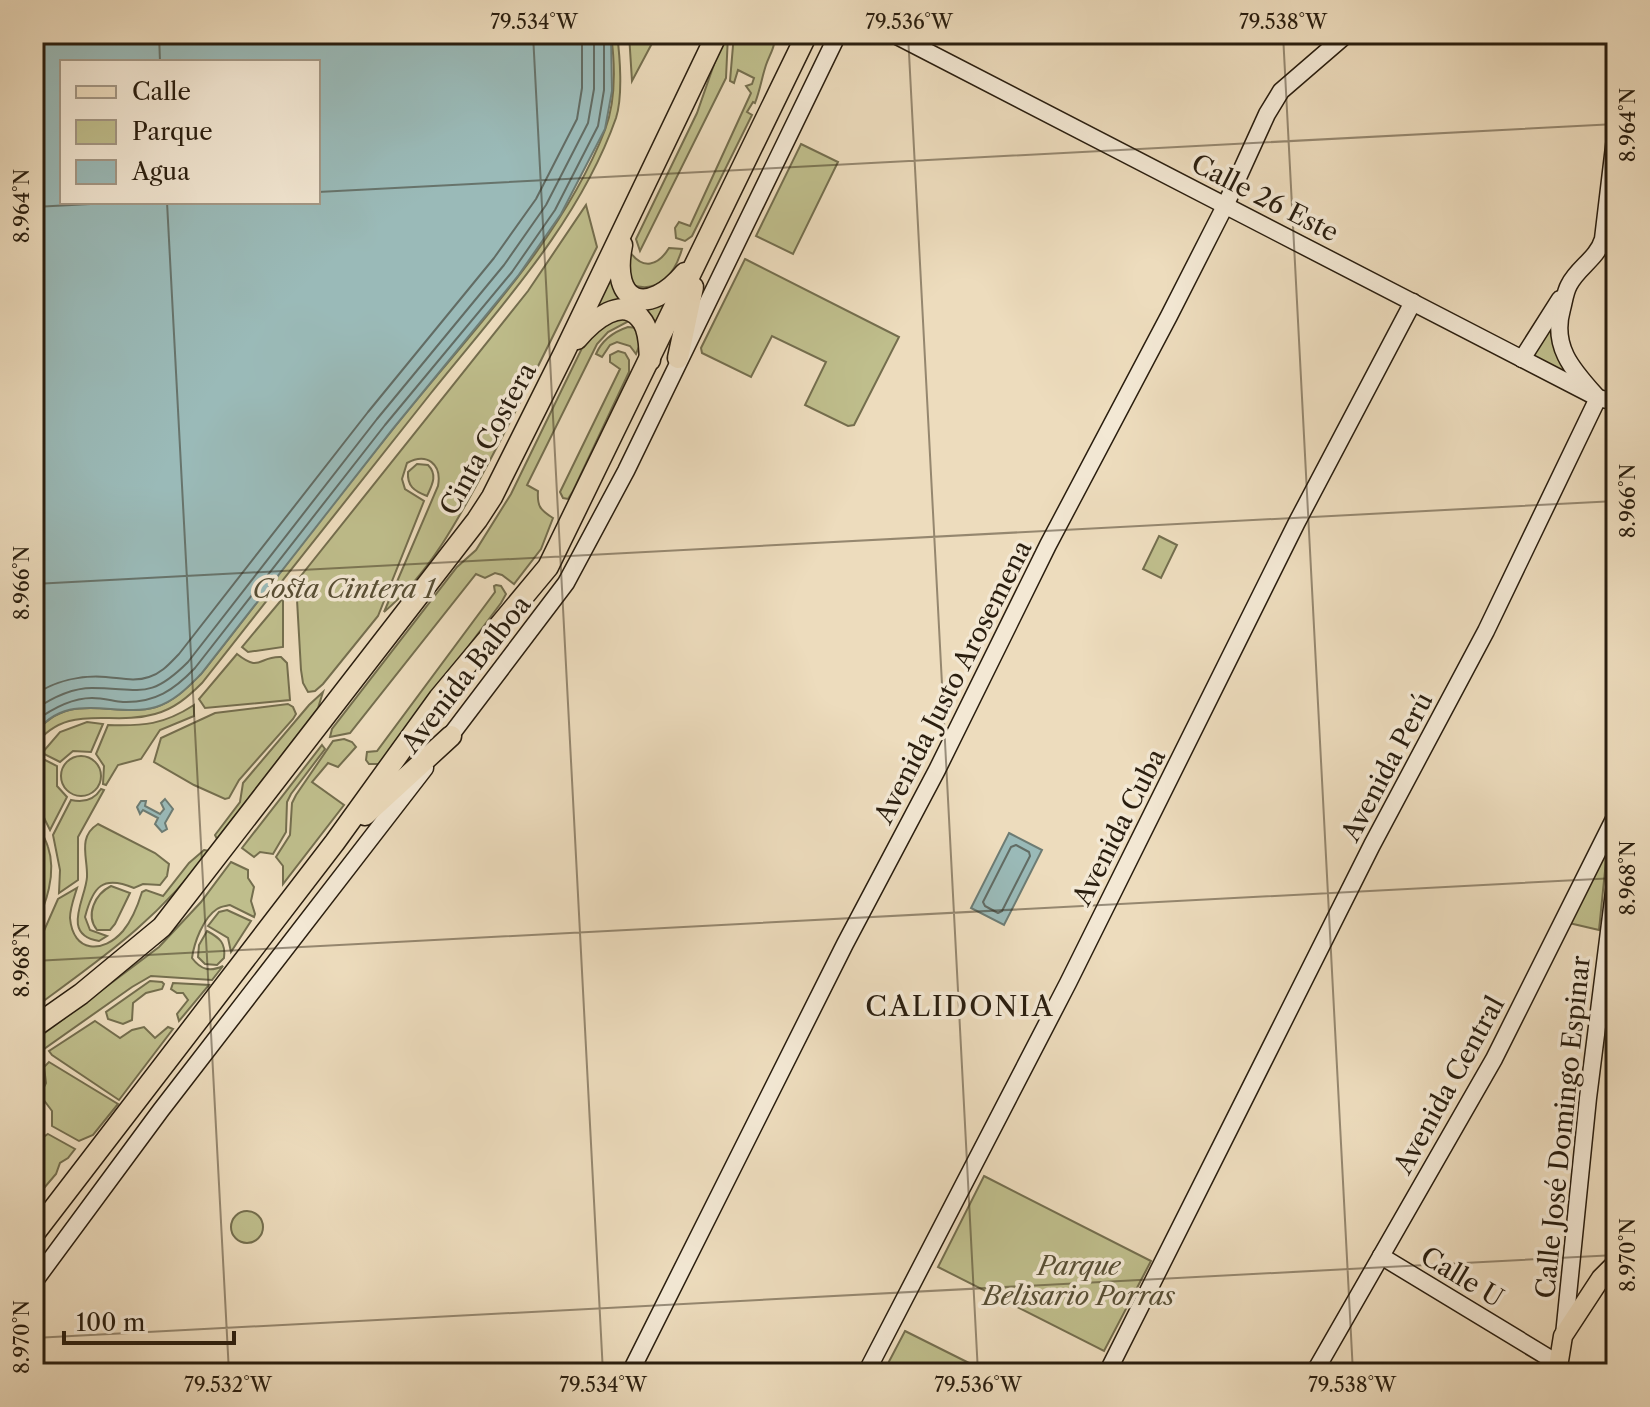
<svg xmlns="http://www.w3.org/2000/svg" width="1650" height="1407" font-family="'Libre Caslon Text',serif">
	<rect width="100%" height="100%" fill="#eddcbd"/>
	<filter id="stains"><feTurbulence type="fractalNoise" baseFrequency=".0025" numOctaves="4"/><feColorMatrix values="0 0 0 0 .2 0 0 0 0 .09 0 0 0 0 .02 0 0 0 .5 -.17"/></filter>
	<radialGradient id="worn" r=".72"><stop offset=".6" stop-color="#630" stop-opacity="0"/><stop offset="1" stop-color="#630" stop-opacity=".3"/></radialGradient>
	<!-- green -->
	<g fill="#bfbe8c" stroke="#746e4e" stroke-width="2">
		<path d="M611 34H617C620 57 623 96 616 118 579 223 499 308 431 393 354 490 278 586 202 683 188 697 174 709 155 714 110 727 68 701 34 746V735C69 688 114 719 156 707 175 701 188 687 201 674 265 593 327 510 392 430 466 337 561 243 605 130 616 101 615 64 611 34Z"/>
		<path d="M629 34H657L632 81Z"/>
		<path d="M734 34H755L766 39 769 34H774C776 47 770 53 766 65 762 77 760 90 755 103L753 102 747 112 752 115 692 236 685 241 676 238 675 228 679 222 690 226 751 93 746 86 752 84 754 78 738 70 734 83 730 81Z"/>
		<path d="M728 35 726 78 640 251 636 239 697 113 719 50Z"/>
		<path d="M801 144 838 162 793 254 756 236Z"/>
		<path d="M586 205 597 247C561 319 527 391 489 462 460 516 431 572 384 612L438 486C442 464 427 452 407 463L402 479 405 489 424 501 378 616 323 684 315 691 308 692 303 683 301 670 296 582 528 291Z"/>
		<path d="M669 248 682 249C675 273 660 294 632 285L627 258 630 252C643 270 658 266 669 248Z"/>
		<path d="M745 259 899 337 854 425 848 426 805 405 826 362 772 336 751 377 702 353 701 348Z"/>
		<path d="M611 272 621 292 674 290 653 333 647 319 590 315Z"/>
		<path d="M618 315 631 320 608 332 597 344 527 485 538 491C537 506 540 510 553 518L541 549 514 584 502 575 495 573 485 578 476 574 350 733 330 737 332 729 457 567 476 550 511 494 584 344 598 326Z"/>
		<path d="M1550 322C1551 346 1559 360 1574 379L1532 356Z"/>
		<path d="M628 327 637 328 641 342 636 354 630 346 617 342 610 345 602 357 596 354C602 340 613 332 628 327Z"/>
		<path d="M618 351 625 353 629 360V372L573 491 568 499 563 498 560 492 620 369 610 362V355Z"/>
		<path d="M417 464 428 465C438 475 432 485 427 496 414 491 407 486 408 472Z"/>
		<path d="M1159 536 1177 545 1161 578 1143 569Z"/>
		<path d="M496 585 501 586 506 594 501 603 380 764H369L366 760 367 752 377 751 495 592 494 586Z"/>
		<path d="M283 598V647L248 652 242 647Z"/>
		<path d="M237 654C261 673 258 656 281 657L287 663 290 700 205 708 199 699Z"/>
		<path d="M323 692 318 708 217 839 215 835 240 802 243 783 309 705Z"/>
		<path d="M288 704 293 707 296 714 293 719 239 780 229 798 225 799 194 785 154 762 161 738 215 713Z"/>
		<path d="M194 705V716L160 730 141 759 118 765 106 785 103 784 104 766 96 754 108 725C144 726 163 725 194 705Z"/>
		<path d="M87 722 103 724 91 752 73 751 60 762 42 753 60 732Z"/>
		<path d="M344 739 352 742 356 747 338 767 328 763 312 782 344 805 283 884V866L276 857 290 835 292 803 296 795 333 741Z"/>
		<path d="M322 745 325 749 291 794 287 802 286 832 273 854 260 852 254 857 242 848Z"/>
		<circle cx="81" cy="776" r="20"/>
		<path d="M39 757 57 766V786L67 797 50 830C37 805 29 784 39 757Z"/>
		<path d="M101 789 104 790 78 837V880L59 893 60 870 53 835 71 800C84 803 94 800 101 789Z"/>
		<path d="M34 818C39 828 45 837 48 847 57 873 46 905 34 928 34 908 44 890 43 870 42 858 36 849 34 838 33 832 34 825 34 818Z"/>
		<path d="M98 824 155 853 169 864 167 876 160 885 143 884 134 888C103 875 93 886 85 917L90 930 107 936 99 941C60 935 86 898 87 877 88 858 77 837 98 824Z"/>
		<path d="M204 850 209 851C156 922 103 957 34 1008V945L43 933 58 899 77 888C74 898 70 908 70 918 73 953 103 954 123 931 132 920 138 905 142 892L146 890 163 896 189 863Z"/>
		<path d="M1601 851H1607L1599 930 1569 923Z"/>
		<path d="M231 862 248 870V878L254 887 251 901 255 914 254 917 230 905C226 906 221 906 217 909 203 918 194 943 192 958 201 970 210 972 223 966L212 980 151 976 132 987 34 1056V1041L159 947 201 902Z"/>
		<path d="M111 886 130 893 115 924 110 930H97C85 915 95 894 111 886Z"/>
		<path d="M227 910 251 921 231 952 228 938 208 926 219 912Z"/>
		<path d="M207 931C220 938 226 943 224 958L217 965 205 964 198 957 199 945Z"/>
		<path d="M150 981 162 982 164 984 162 989 146 993 133 1003 132 1020 123 1024 108 1019 106 1012Z"/>
		<path d="M173 983 209 985 179 1021 177 1014 188 1000 183 993H177L171 989Z"/>
		<path d="M95 1021 120 1038 132 1030 144 1027 155 1038 168 1027 173 1029 119 1100 52 1055 49 1051Z"/>
		<path d="M49 1062 118 1104 93 1135 79 1141 52 1126V1111L40 1095 46 1083 44 1067Z"/>
		<path d="M48 1134 75 1149 68 1158 60 1163 56 1174 39 1194 34 1191V1143Z"/>
		<path d="M984 1176 1151 1261 1104 1351 938 1267Z"/>
		<circle cx="247" cy="1227" r="16"/>
		<path d="M905 1331 989 1373H883Z"/>
	</g>
	<!-- water -->
	<g fill="#9abab8" stroke="#6d7c74" stroke-width="2" fill-rule="evenodd">
		<path d="M34 34H611L612 91 605 129 561 214 518 276 392 430 201 674C188 687 175 701 156 707 115 719 67 688 34 735ZM62 62H318V202H62Z"/>
		<path d="M165 799 173 809 165 823 167 829 162 832 155 824 158 818 143 810 140 814 137 807 141 801H146L145 806 160 814 164 809 161 803Z"/>
		<path d="M1009 833 1042 850 1004 925 971 908Z"/>
		<path d="M34 838C45 863 45 888 34 912Z"/>
	</g>
	<g fill="none" stroke-linecap="round" stroke-linejoin="round">
		<!-- shore -->
		<g stroke="#626c64" stroke-width="2">
			<path d="M34 695C55 681 81 675 106 677 120 678 135 682 149 677 162 673 170 663 179 654L368 412 494 258 536 199 577 119 582 88V34"/>
			<path d="M34 710C50 699 72 688 92 688 140 688 149 701 188 662L377 419 504 265 546 205 588 123 594 89V34"/>
			<path d="M34 722C50 710 71 698 92 698 103 698 113 701 123 702 155 703 174 690 195 668L385 425 512 272 555 210 598 126 604 90V34"/>
			<path d="M1016 845 1029 852 1030 856 1002 911 998 913 985 906 983 902 1011 847Z"/>
		</g>
		<defs>
			<g id="secondary">
				<path d="M893 34 1598 398 1616 402"/>
				<path d="M1522 359 1560 299"/>
				<path d="M444 744 566 583 626 471 838 34"/>
				<path d="M1381 1256 1559 1364"/>
				<path d="M34 1282 161 1110 425 768"/>
				<path d="M1564 1335 1588 1098 1616 876"/>
				<path d="M630 1373 845 944 937 770 1048 545 1169 316 1226 204 1267 114 1281 91 1347 34"/>
				<path d="M866 1373 1068 983 1297 522 1413 302"/>
				<path d="M1107 1373 1372 845 1486 631 1598 398C1574 371 1551 348 1562 309 1564 302 1565 292 1569 285 1578 267 1597 259 1603 239L1616 130"/>
				<path d="M1314 1373 1494 1059 1616 815"/>
			</g>
			<path id="primary" d="M1557 1373 1563 1336 1601 1278 1616 1263"/>
			<g id="highway">
				<path d="M622 245C610 305 648 317 685 273"/>
				<path d="M577 339C591 322 624 292 643 322 650 333 649 348 650 360"/>
				<path d="M678 358 693 287"/>
				<path d="M365 815 451 736"/>
				<path d="M34 1027 81 994 162 927 477 520 492 497 564 353 717 34"/>
				<path d="M34 1234 335 842 439 698 548 567 807 34"/>
			</g>
		</defs>
		<!-- secondary casing -->
		<use href="#secondary" stroke="#2a1e0f" stroke-width="19"/>
		<!-- primary casing -->
		<use href="#primary" stroke="#2a1e0f" stroke-width="21"/>
		<!-- highway casing -->
		<use href="#highway" stroke="#2a1e0f" stroke-width="23"/>
		<!-- secondary -->
		<use href="#secondary" stroke="#f3e8d4" stroke-width="16"/>
		<!-- primary -->
		<use href="#primary" stroke="#eddcbd" stroke-width="18"/>
		<!-- highway -->
		<use href="#highway" stroke="#eddcbd" stroke-width="20"/>
	</g>
	<!-- ticks -->
	<path fill="none" stroke="#2a1e0f" stroke-width="2" stroke-opacity="0.45" d="M159 34 160 62M533 34 603 1373M908 34 978 1373M1283 34 1353 1373M318 192 1616 124M167 202 229 1373M34 207 128 202M34 584 1616 501M34 961 1616 878M34 1338 1616 1255"/>
	<g text-anchor="middle" dominant-baseline="central" stroke-width="7" stroke-linejoin="round" paint-order="stroke">
		<!-- street labels -->
		<g font-size="26" fill="#2a1e0f" stroke="#f3e8d4">
			<text transform="translate(1265 198) rotate(27)">Calle 26 Este</text>
			<text transform="translate(488 439) rotate(-61)">Cinta Costera</text>
			<text transform="translate(466 674) rotate(-52)">Avenida Balboa</text>
			<text transform="translate(953 682) rotate(-63)">Avenida Justo Arosemena</text>
			<text transform="translate(1387 767) rotate(-62)">Avenida Perú</text>
			<text transform="translate(1119 827) rotate(-63)">Avenida Cuba</text>
			<text transform="translate(1449 1085) rotate(-61)">Avenida Central</text>
			<text transform="translate(1563 1127) rotate(-84)">Calle José Domingo Espinar</text>
			<text transform="translate(1462 1277) rotate(31)">Calle U</text>
		</g>
		<!-- park labels -->
		<g font-size="26" font-style="italic" fill="#574e34" stroke="#f3e8d4">
			<text x="344" y="589">Costa Cintera 1</text>
			<text x="1079" y="1266">Parque<tspan x="1079" dy="30">Belisario Porras</tspan></text>
		</g>
		<!-- neighbourhood labels -->
		<g font-size="28" letter-spacing="2" fill="#2a1e0f" stroke="#f3e8d4">
			<text x="960" y="1006">CALIDONIA</text>
		</g>
	</g>
	<!-- margin -->
	<rect width="1650" height="1407" fill="none" stroke="#eddcbd" stroke-width="88"/>
	<!-- legend -->
	<rect x="60" y="60" width="260" height="144" fill="#f3e8d4" stroke="#a39785" stroke-width="2"/>
	<rect x="76" y="86" width="40" height="12" fill="#eddcbd" stroke="#a39785" stroke-width="2"/>
	<text x="132" y="100" font-size="24" fill="#2a1e0f">Calle</text>
	<rect x="76" y="120" width="40" height="24" fill="#bfbe8c" stroke="#a39785" stroke-width="2"/>
	<text x="132" y="140" font-size="24" fill="#2a1e0f">Parque</text>
	<rect x="76" y="160" width="40" height="24" fill="#9abab8" stroke="#a39785" stroke-width="2"/>
	<text x="132" y="180" font-size="24" fill="#2a1e0f">Agua</text>
	<!-- scale -->
	<path d="M64 1331v12h170v-12" fill="none" stroke="#2a1e0f" stroke-width="4"/>
	<text x="76" y="1331" font-size="24" fill="#2a1e0f" stroke="#f3e8d4" stroke-width="6" paint-order="stroke">100 m</text>
	<rect x="44" y="44" width="1562" height="1319" fill="none" stroke="#2a1e0f" stroke-width="3"/>
	<g font-size="20" text-anchor="middle" fill="#2a1e0f">
		<text x="534" y="29">79.534°W</text>
		<text x="909" y="29">79.536°W</text>
		<text x="1283" y="29">79.538°W</text>
		<text transform="translate(1628 125) rotate(-90)" y="7">8.964°N</text>
		<text transform="translate(22 206) rotate(-90)" y="7">8.964°N</text>
		<text transform="translate(1628 501) rotate(-90)" y="7">8.966°N</text>
		<text transform="translate(22 583) rotate(-90)" y="7">8.966°N</text>
		<text transform="translate(1628 878) rotate(-90)" y="7">8.968°N</text>
		<text transform="translate(22 960) rotate(-90)" y="7">8.968°N</text>
		<text transform="translate(1628 1255) rotate(-90)" y="7">8.970°N</text>
		<text transform="translate(22 1337) rotate(-90)" y="7">8.970°N</text>
		<text x="228" y="1392">79.532°W</text>
		<text x="603" y="1392">79.534°W</text>
		<text x="978" y="1392">79.536°W</text>
		<text x="1352" y="1392">79.538°W</text>
	</g>
	<rect width="100%" height="100%" filter="url(#stains)"/>
	<rect width="100%" height="100%" fill="url(#worn)"/>
</svg>
